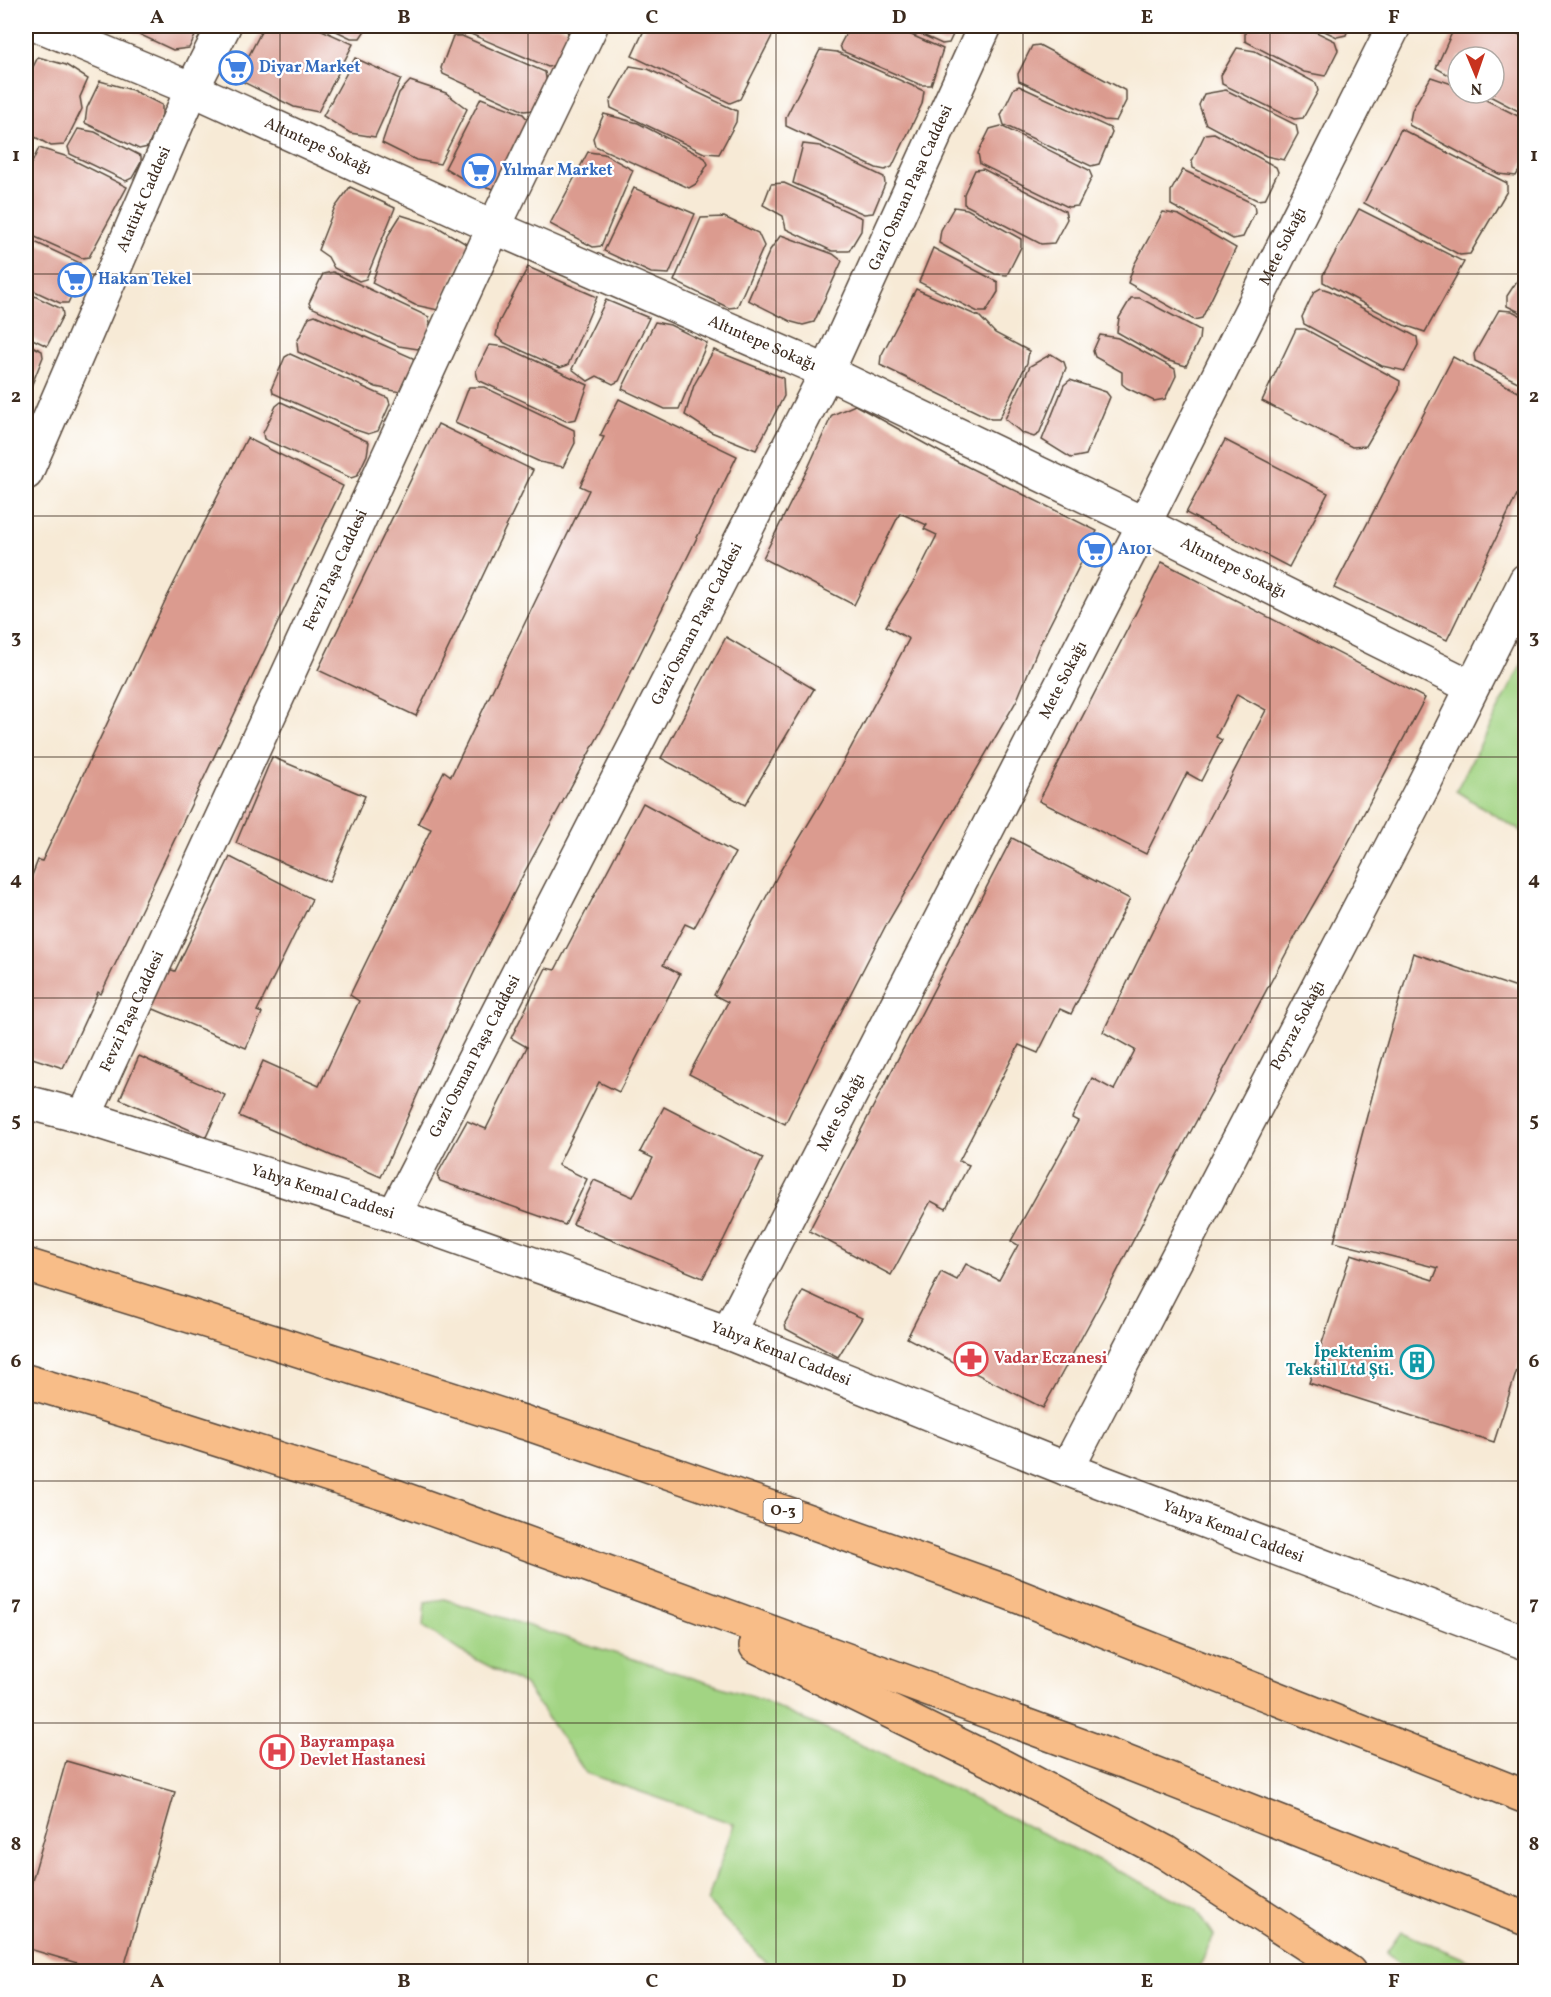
<svg xmlns="http://www.w3.org/2000/svg" width="1551" height="1997" font-family="Vollkorn,serif">
	<rect width="100%" height="100%" fill="#fff"/>
	<filter id="ink" filterUnits="userSpaceOnUse"><feTurbulence type="fractalNoise" baseFrequency=".0167" numOctaves="2"/><feDisplacementMap in="SourceGraphic" scale="12" xChannelSelector="R" yChannelSelector="G"/><feConvolveMatrix kernelMatrix="1 2 1 2 8 2 1 2 1" color-interpolation-filters="sRGB"/></filter>
	<filter id="wash" filterUnits="userSpaceOnUse"><feTurbulence type="fractalNoise" baseFrequency=".008" numOctaves="4" result="noise"/><feDisplacementMap in="SourceGraphic" scale="24" xChannelSelector="R" yChannelSelector="G"/><feGaussianBlur stdDeviation="1.35" result="paint"/><feColorMatrix in="noise" values="0 0 0 0 0 0 0 0 0 0 0 0 0 0 0 0 0 1.4 0 .05"/><feComposite in="paint" operator="in"/></filter>
	<g filter="url(#wash)">
		<rect width="100%" height="100%" fill="#f7ead6"/>
		<!-- green -->
		<g fill="#a2d483" stroke="#6e7f50" stroke-width="1.5">
			<path d="M1525 658 1526 834H1525L1456 791Z"/>
			<path d="M444 1599 756 1698 881 1754 1196 1909 1214 1936 1197 1971H774L707 1901 734 1824 586 1773 525 1685 460 1651 423 1626 425 1602Z"/>
			<path d="M1401 1932 1493 1971H1408L1386 1953Z"/>
		</g>
		<g id="blocks">
			<!-- building -->
			<g fill="#db9b8f">
				<path d="M132 26H200L189 48 173 50 130 30Z"/>
				<path d="M264 26H313L353 44 318 112 294 107 237 79Z"/>
				<path d="M326 26H368L360 38H351Z"/>
				<path d="M452 26H558L567 29 569 39 556 65 548 67Z"/>
				<path d="M646 26H773L772 36 740 99 730 103 632 56Z"/>
				<path d="M850 26H891L943 49 931 85H921L842 51 840 45Z"/>
				<path d="M903 26H957L949 43 942 44Z"/>
				<path d="M1248 26H1304L1335 41 1338 50 1325 76 1304 72 1245 41V31Z"/>
				<path d="M1314 26H1349L1346 35 1337 37Z"/>
				<path d="M1455 26H1502L1526 38V115L1484 93H1494V57H1458V80L1436 68Z"/>
				<path d="M453 36H462L545 72 547 83 533 110 524 111 443 74 441 68Z"/>
				<path d="M1039 45 1126 91V101L1116 121 1104 120 1019 81 1018 74 1032 46Z"/>
				<path d="M1237 48 1255 51 1316 83 1318 91 1303 118 1294 119 1222 84 1221 75Z"/>
				<path d="M820 50 837 52 924 91 922 104 892 167 885 170 876 168 786 126V117Z"/>
				<path d="M38 57 66 65 88 79 80 97 82 109 64 145 51 146 26 132V125L30 114 26 111V81Z"/>
				<path d="M355 58 401 79 375 137 350 133 323 116Z"/>
				<path d="M630 66 648 69 737 111 736 122 719 154 704 153 611 108 610 102Z"/>
				<path d="M1431 77 1458 86V93H1472L1526 120V159L1516 176 1499 174 1409 125 1412 110Z"/>
				<path d="M100 81 132 90 162 105V115L148 147 139 149 85 123 87 108Z"/>
				<path d="M410 81 446 93 467 109 440 164 416 160 382 143 399 93Z"/>
				<path d="M1019 86 1110 128 1112 133 1099 164 1091 166 1004 125 1001 115 1014 88Z"/>
				<path d="M1226 90 1296 125 1298 134 1284 160 1266 156 1206 124 1199 105 1204 94Z"/>
				<path d="M481 98 523 114 528 120 494 189 468 182 445 168Z"/>
				<path d="M604 114 638 123 705 158 708 164 696 184 689 188 595 146 593 138Z"/>
				<path d="M1001 126 1089 170 1092 177 1078 206 1068 207 980 164 978 153 990 129Z"/>
				<path d="M78 129 95 132 141 156V162L132 178 126 181 70 154 68 147Z"/>
				<path d="M1401 129 1507 183V191L1470 254 1460 255 1364 203Z"/>
				<path d="M1214 133 1276 167 1278 172 1265 199 1257 200 1193 168 1192 161 1205 134Z"/>
				<path d="M803 144 820 146 884 177 885 184 873 213 864 214 793 183Z"/>
				<path d="M39 148 65 156 127 187 89 257 82 258 26 233V175Z"/>
				<path d="M588 152 604 154 633 170 601 246 593 247 550 224Z"/>
				<path d="M983 169 1065 211 1067 219 1054 243 1041 244 964 204V194L975 170Z"/>
				<path d="M1183 170 1254 204 1255 212 1243 237 1233 239 1171 205V191Z"/>
				<path d="M784 183 862 218 861 231 849 251H832L786 229 783 216 763 205 771 184Z"/>
				<path d="M350 187 395 208 366 279 359 281 334 268 328 257 318 250 334 209Z"/>
				<path d="M634 188 695 214 669 274 651 273 604 251Z"/>
				<path d="M954 207 967 209 1021 239V247L1007 275 995 274 939 243 941 230Z"/>
				<path d="M1359 209 1464 262 1425 332 1404 325 1323 282V275Z"/>
				<path d="M1163 212 1179 215 1236 248 1202 318 1194 320 1128 283 1134 265Z"/>
				<path d="M401 215 436 226 468 245 438 310 415 305 372 283 389 234Z"/>
				<path d="M724 217 758 233 764 246 737 307 729 308 674 281 701 218Z"/>
				<path d="M781 235 833 254 842 261 814 322 803 325 792 322 748 300 770 250Z"/>
				<path d="M26 238 80 263 83 271 68 303H60L26 287Z"/>
				<path d="M933 248 998 282V292L986 312H978L919 282Z"/>
				<path d="M528 267 597 297 568 365 560 368 505 343 496 336 499 322Z"/>
				<path d="M1526 267V315L1507 306V296Z"/>
				<path d="M333 272 429 317 431 329 418 349 399 346 311 307 309 303 323 274Z"/>
				<path d="M1321 288 1330 291 1417 337 1418 345 1405 371 1382 366 1304 324 1302 317 1314 292Z"/>
				<path d="M916 289 980 317 995 333 1029 351 1027 363 999 419H991L880 365 881 356Z"/>
				<path d="M26 292 62 309 63 315 47 346 26 336Z"/>
				<path d="M1131 298H1140L1200 330 1199 340 1186 366 1166 360 1117 332 1119 318Z"/>
				<path d="M606 300 649 318 619 381 613 384 597 376 588 381 572 369Z"/>
				<path d="M1499 310 1512 311 1526 318V386L1475 361 1474 354Z"/>
				<path d="M315 315 413 358 414 365 400 392 376 387 298 352 297 342 309 317Z"/>
				<path d="M655 322 670 325 707 343 679 409H665L622 389Z"/>
				<path d="M1296 329H1305L1400 381 1399 390 1366 446 1352 447 1262 401Z"/>
				<path d="M1100 335 1118 338 1175 369 1176 376 1165 399 1154 401 1127 388 1122 384V372L1095 357 1093 351Z"/>
				<path d="M26 343 42 351 43 357 30 389 26 388Z"/>
				<path d="M489 345 506 347 588 385 576 419 566 421 478 380 476 371Z"/>
				<path d="M714 350 783 378 784 396 756 450 711 432 685 415 694 385Z"/>
				<path d="M290 354 388 398 390 404 378 431 368 434 353 429 273 393 272 387 285 357Z"/>
				<path d="M1051 354 1064 362 1066 368 1039 434 1034 437 1022 433 1005 419 1030 366Z"/>
				<path d="M1453 357 1526 396V476L1447 640 1334 588Z"/>
				<path d="M1070 380 1106 392 1110 397 1086 455 1071 458 1042 440 1064 385Z"/>
				<path d="M469 387H484L574 430 575 443 563 467 540 462 455 423Z"/>
				<path d="M619 399 737 456 613 709 523 875 482 956 442 1039 381 1177 239 1116 263 1061 319 1086 359 1001 350 995 431 829 418 823 444 771 451 776 589 490 580 486 604 437 600 436Z"/>
				<path d="M281 402 369 442 367 455 357 476 351 478 264 439 263 433 276 406Z"/>
				<path d="M855 405 958 462 1097 531 1039 646 1017 700 885 927 821 1051 785 1124 689 1074 728 1002 714 995 780 871 825 796 909 639 886 626 914 581 937 535 924 529 927 525 900 513 854 605 763 558 808 468 832 415Z"/>
				<path d="M438 424 533 470 416 716 318 670Z"/>
				<path d="M247 438 343 486 101 994 98 992 63 1068 26 1056V891L38 860 42 861 166 599Z"/>
				<path d="M1225 440 1328 493 1289 567 1186 513Z"/>
				<path d="M1162 562 1425 698 1338 862 1297 933 1153 1202 1106 1293 1043 1408 907 1338 941 1272 957 1280 966 1264 999 1280 1018 1245 1011 1241 1078 1121 1072 1118 1092 1078 1114 1090 1135 1050 1103 1032 1182 871 1266 710 1237 694 1216 737 1222 740 1201 781 1187 773 1146 854 1039 801Z"/>
				<path d="M726 637 814 689 745 805 661 758Z"/>
				<path d="M272 757 365 796 329 882 236 843Z"/>
				<path d="M643 803 735 853 694 928 685 924 663 965 680 974 619 1092 599 1082 558 1165 587 1179 565 1225 440 1181 437 1175 467 1121 486 1129 527 1047 511 1038 546 968 555 970Z"/>
				<path d="M1012 838 1130 899 1071 1014 1060 1009 1038 1053 1019 1045 959 1161 969 1165 946 1209 931 1201 891 1275 809 1231Z"/>
				<path d="M230 857 312 899 257 1011 262 1013 246 1048 149 1007 165 968 175 971Z"/>
				<path d="M1413 953 1526 991V1342L1494 1442 1309 1383 1351 1254 1433 1280 1438 1268 1334 1242 1379 1070Z"/>
				<path d="M139 1056 225 1095 206 1137 120 1099Z"/>
				<path d="M664 1107 763 1158 724 1239 703 1278 573 1224 594 1180 633 1197 653 1158 640 1152Z"/>
				<path d="M803 1291 862 1318 838 1357 786 1329 785 1323Z"/>
				<path d="M66 1761 175 1792 123 1971H74L77 1963 26 1948V1902Z"/>
			</g>
		</g>
	</g>
	<g filter="url(#ink)">
		<use href="#blocks" fill-opacity="0" stroke="#57473a" stroke-width="1.5"/>
		<g fill="none" stroke-linecap="round" stroke-linejoin="round">
			<defs>
				<g id="minor">
					<path id="s1" d="M41 26 192 89 494 227 827 372 1144 524 1472 687"/>
					<path id="s2" d="M26 473 192 89 224 26"/>
					<path id="s3" d="M26 1102 84 1117 394 1215 728 1333 1067 1469 1526 1643"/>
					<path id="s4" d="M84 1117 494 227 591 26"/>
					<path id="s5" d="M394 1215 827 372 985 26"/>
					<path id="s6" d="M728 1333 1144 524 1394 26"/>
					<path id="s7" d="M1067 1469 1421 790 1526 580"/>
				</g>
				<g id="highway">
					<path d="M26 1265 280 1344 526 1423 789 1514 1007 1592 1526 1797"/>
					<path d="M26 1381 150 1418 398 1497 593 1567 1123 1761 1526 1919"/>
					<path d="M756 1646 1002 1766 1165 1852 1349 1972"/>
				</g>
			</defs>
			<!-- minor casing -->
			<use href="#minor" stroke="#57473a" stroke-width="36"/>
			<!-- highway casing -->
			<use href="#highway" stroke="#57473a" stroke-width="36"/>
			<!-- minor -->
			<use href="#minor" stroke="#fff" stroke-width="33"/>
			<!-- highway -->
			<use href="#highway" stroke="#f8bd88" stroke-width="33"/>
		</g>
	</g>
	<!-- grid -->
	<path fill="none" stroke="#3b2a1e" stroke-width="1.5" stroke-opacity="0.55" d="M280 26V1972M528 26V1972M776 26V1972M1023 26V1972M1270 26V1972M26 274H1526M26 516H1526M26 757H1526M26 998H1526M26 1240H1526M26 1481H1526M26 1723H1526"/>
	<!-- icons -->
	<defs>
		<symbol id="supermarket-ring" viewBox="-11 -11 22 22"><circle r="9.5" fill="#fff" stroke="#3f7fe0" stroke-width="1.5"/><path d="M-6-5.5h2.5l.6 2H6L4.5 2H-2.5L-4.4-4H-6ZM-1.5 3.2a1.3 1.3 0 1 0 .1 0ZM3 3.2a1.3 1.3 0 1 0 .1 0Z" fill="#3f7fe0"/></symbol>
		<symbol id="pharmacy-ring" viewBox="-11 -11 22 22"><circle r="9.5" fill="#fff" stroke="#e0444e" stroke-width="1.5"/><path d="M-2-6h4v4h4v4h-4v4h-4v-4h-4v-4h4Z" fill="#e0444e"/></symbol>
		<symbol id="building-ring" viewBox="-11 -11 22 22"><circle r="9.5" fill="#fff" stroke="#0f9aa8" stroke-width="1.5"/><path d="M-4-6H4V6H1V3H-1V6H-4ZM-2.5-4.3h1.7v1.8h-1.7ZM.8-4.3h1.7v1.8H.8ZM-2.5-1h1.7V.8h-1.7ZM.8-1h1.7V.8H.8Z" fill="#0f9aa8"/></symbol>
		<symbol id="hospital-ring" viewBox="-11 -11 22 22"><circle r="9.5" fill="#fff" stroke="#e0444e" stroke-width="1.5"/><path d="M-5-5h3v3.5h4V-5h3V5h-3V1.5h-4V5h-3Z" fill="#e0444e"/></symbol>
	</defs>
	<g fill-rule="evenodd">
		<use href="#supermarket-ring" x="217" y="49" width="38" height="38"/>
		<use href="#supermarket-ring" x="460" y="152" width="38" height="38"/>
		<use href="#supermarket-ring" x="56" y="261" width="38" height="38"/>
		<use href="#supermarket-ring" x="1076" y="531" width="38" height="38"/>
		<use href="#pharmacy-ring" x="952" y="1340" width="38" height="38"/>
		<use href="#building-ring" x="1398" y="1343" width="38" height="38"/>
		<use href="#hospital-ring" x="258" y="1733" width="38" height="38"/>
	</g>
	<g text-anchor="middle" dominant-baseline="central" stroke-width="4.5" stroke-linejoin="round" paint-order="stroke">
		<!-- shield labels -->
		<rect fill="#fff" stroke="#766a62" stroke-width="1.5" x="763.5" y="1499" width="39" height="24" rx="4.5"/>
		<g font-size="15" font-weight="bold" fill="#3b2a1e">
			<text x="783" y="1511">O-3</text>
		</g>
		<!-- shop labels -->
		<g font-size="16" font-weight="bold" fill="#366cbe" stroke="#fff" text-anchor="start">
			<text x="259" y="68">Diyar Market</text>
			<text x="502" y="171">Yılmar Market</text>
			<text x="98" y="280">Hakan Tekel</text>
			<text x="1118" y="550">A101</text>
		</g>
		<!-- street labels -->
		<g font-size="16" fill="#3b2a1e" stroke="#fff">
			<text stroke="none"><textPath href="#s1" startOffset="302">Altıntepe Sokağı</textPath></text>
			<text stroke="none"><textPath href="#s5" startOffset="1150">Gazi Osman Paşa Caddesi</textPath></text>
			<text stroke="none"><textPath href="#s2" startOffset="298">Atatürk Caddesi</textPath></text>
			<text stroke="none"><textPath href="#s6" startOffset="1220">Mete Sokağı</textPath></text>
			<text stroke="none"><textPath href="#s1" startOffset="788">Altıntepe Sokağı</textPath></text>
			<text stroke="none"><textPath href="#s1" startOffset="1310">Altıntepe Sokağı</textPath></text>
			<text stroke="none"><textPath href="#s4" startOffset="602">Fevzi Paşa Caddesi</textPath></text>
			<text stroke="none"><textPath href="#s5" startOffset="664">Gazi Osman Paşa Caddesi</textPath></text>
			<text stroke="none"><textPath href="#s6" startOffset="734">Mete Sokağı</textPath></text>
			<text stroke="none"><textPath href="#s4" startOffset="116">Fevzi Paşa Caddesi</textPath></text>
			<text stroke="none"><textPath href="#s7" startOffset="500">Poyraz Sokağı</textPath></text>
			<text stroke="none"><textPath href="#s5" startOffset="178">Gazi Osman Paşa Caddesi</textPath></text>
			<text stroke="none"><textPath href="#s6" startOffset="248">Mete Sokağı</textPath></text>
			<text stroke="none"><textPath href="#s3" startOffset="310">Yahya Kemal Caddesi</textPath></text>
			<text stroke="none"><textPath href="#s3" startOffset="796">Yahya Kemal Caddesi</textPath></text>
			<text stroke="none"><textPath href="#s3" startOffset="1282">Yahya Kemal Caddesi</textPath></text>
		</g>
		<!-- culture labels -->
		<g font-size="16" font-weight="bold" fill="#0d838f" stroke="#fff" text-anchor="end">
			<text x="1394" y="1353">İpektenim<tspan x="1394" dy="18">Tekstil Ltd Şti.</tspan></text>
		</g>
		<!-- health labels -->
		<g font-size="16" font-weight="bold" fill="#be3a42" stroke="#fff" text-anchor="start">
			<text x="994" y="1359">Vadar Eczanesi</text>
			<text x="300" y="1743">Bayrampaşa<tspan x="300" dy="18">Devlet Hastanesi</tspan></text>
		</g>
	</g>
	<!-- margin -->
	<rect width="1551" height="1997" fill="none" stroke="#fff" stroke-width="66"/>
	<!-- north arrow -->
	<g transform="translate(1476 75) rotate(178)"><circle r="28" fill="#ffffff" stroke="#b1aaa5" stroke-width="1.5"/>
	<path d="M0-4.5L10 22L0 15L-10 22Z" fill="#c8321e"/>
	<text y="-9" font-size="16" font-weight="bold" text-anchor="middle" fill="#3b2a1e">N</text>
	</g>
	<rect x="33" y="33" width="1485" height="1931" fill="none" stroke="#3b2a1e" stroke-width="2"/>
	<g font-size="20" text-anchor="middle" font-weight="bold" fill="#3b2a1e">
		<text x="157" y="23">A</text>
		<text x="404" y="23">B</text>
		<text x="652" y="23">C</text>
		<text x="899" y="23">D</text>
		<text x="1147" y="23">E</text>
		<text x="1394" y="23">F</text>
		<text x="16" y="161">1</text>
		<text x="1534" y="161">1</text>
		<text x="16" y="402">2</text>
		<text x="1534" y="402">2</text>
		<text x="16" y="643">3</text>
		<text x="1534" y="643">3</text>
		<text x="16" y="885">4</text>
		<text x="1534" y="885">4</text>
		<text x="16" y="1126">5</text>
		<text x="1534" y="1126">5</text>
		<text x="16" y="1367">6</text>
		<text x="1534" y="1367">6</text>
		<text x="16" y="1609">7</text>
		<text x="1534" y="1609">7</text>
		<text x="16" y="1850">8</text>
		<text x="1534" y="1850">8</text>
		<text x="157" y="1987">A</text>
		<text x="404" y="1987">B</text>
		<text x="652" y="1987">C</text>
		<text x="899" y="1987">D</text>
		<text x="1147" y="1987">E</text>
		<text x="1394" y="1987">F</text>
	</g>
</svg>
